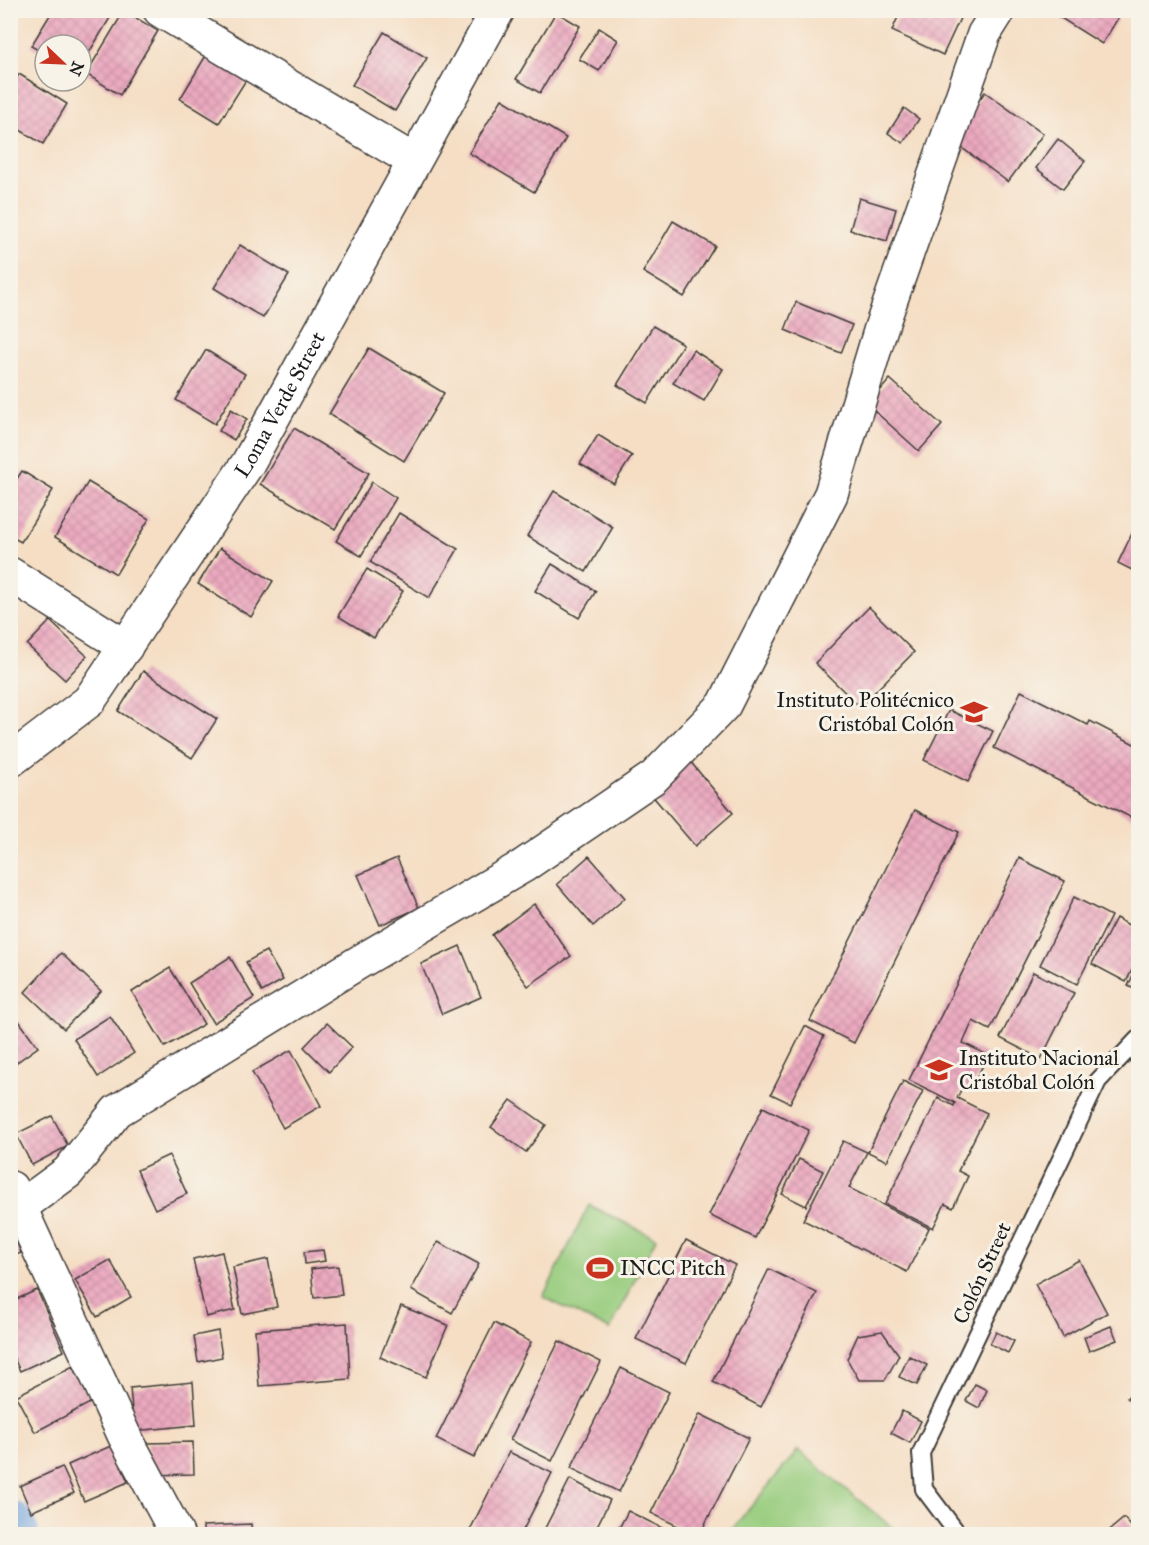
<svg xmlns="http://www.w3.org/2000/svg" width="1149" height="1545" font-family="'IM FELL Great Primer',serif">
	<defs>
		<pattern id="building-cross-hatch" width="8" height="8" patternUnits="userSpaceOnUse" patternTransform="scale(1.5)"><rect width="8" height="8" fill="#eba9bf"/><path d="M0 0l8 8M0 8l8-8" fill="none" stroke="#c991a4"/></pattern>
	</defs>
	<rect width="100%" height="100%" fill="#f7f3e8"/>
	<filter id="ink" filterUnits="userSpaceOnUse"><feTurbulence type="fractalNoise" baseFrequency=".0167" numOctaves="2"/><feDisplacementMap in="SourceGraphic" scale="12" xChannelSelector="R" yChannelSelector="G"/><feConvolveMatrix kernelMatrix="1 2 1 2 8 2 1 2 1" color-interpolation-filters="sRGB"/></filter>
	<filter id="wash" filterUnits="userSpaceOnUse"><feTurbulence type="fractalNoise" baseFrequency=".008" numOctaves="4" result="noise"/><feDisplacementMap in="SourceGraphic" scale="24" xChannelSelector="R" yChannelSelector="G"/><feGaussianBlur stdDeviation="1.35" result="paint"/><feColorMatrix in="noise" values="0 0 0 0 0 0 0 0 0 0 0 0 0 0 0 0 0 1.4 0 .05"/><feComposite in="paint" operator="in"/></filter>
	<g filter="url(#wash)">
		<rect width="100%" height="100%" fill="#f5dec4"/>
		<!-- green -->
		<g fill="#97cc7d" stroke="#5a744c" stroke-width="1.5">
			<path d="M589 1205 656 1238 610 1330 543 1297Z"/>
			<path d="M798 1450 900 1534H728Z"/>
		</g>
		<g fill="none" stroke-linecap="round" stroke-linejoin="round">
			<!-- river -->
			<path stroke="#72a3dd" stroke-width="52" d="M10 1527 13 1534"/>
		</g>
		<g id="blocks">
			<!-- building -->
			<g fill="url(#building-cross-hatch)">
				<path d="M53 10H109L113 13 81 66V45H45V54L31 46Z"/>
				<path d="M901 10H949L961 16 943 55 892 31Z"/>
				<path d="M1048 10H1123L1102 44Z"/>
				<path d="M124 11 158 31 120 95 86 74Z"/>
				<path d="M556 12 580 26 540 93 516 79Z"/>
				<path d="M599 28 618 40 599 71 579 59Z"/>
				<path d="M384 32 427 58 395 111 352 85Z"/>
				<path d="M211 47 251 72 219 123 180 99Z"/>
				<path d="M19 74 67 104 43 144 10 124V88Z"/>
				<path d="M985 92 1043 134 1008 182 950 139Z"/>
				<path d="M502 99 566 138 534 192 469 153Z"/>
				<path d="M904 108 919 119 903 143 888 133Z"/>
				<path d="M1058 139 1085 161 1063 189 1036 168Z"/>
				<path d="M859 198 896 209 887 241 850 230Z"/>
				<path d="M673 221 715 246 684 297 643 272Z"/>
				<path d="M240 245 289 275 263 318 214 288Z"/>
				<path d="M796 302 852 325 841 353 785 330Z"/>
				<path d="M653 326 683 344 647 403 617 385Z"/>
				<path d="M369 348 444 393 404 461 329 414Z"/>
				<path d="M206 350 245 374 215 424 176 400Z"/>
				<path d="M693 350 723 369 704 401 673 383Z"/>
				<path d="M890 379 942 425 919 451 868 405Z"/>
				<path d="M231 409 247 419 234 440 219 431Z"/>
				<path d="M294 428 369 473 335 529 260 484Z"/>
				<path d="M598 435 632 456 614 484 580 464Z"/>
				<path d="M22 471 53 490 21 542 10 536V489Z"/>
				<path d="M88 482 149 519 116 574 55 537Z"/>
				<path d="M372 482 396 498 361 556 336 541Z"/>
				<path d="M554 491 613 527 586 572 527 536Z"/>
				<path d="M399 513 458 549 429 598 370 562Z"/>
				<path d="M1138 521V573L1118 563Z"/>
				<path d="M220 548 273 581 251 617 198 584Z"/>
				<path d="M552 564 596 591 579 618 535 591Z"/>
				<path d="M367 569 403 591 374 638 338 616Z"/>
				<path d="M869 607 914 652 860 707 815 663Z"/>
				<path d="M50 621 87 656 65 680 27 645Z"/>
				<path d="M143 671 217 719 192 758 118 711Z"/>
				<path d="M1021 691 1088 725 1090 721 1138 746V821L994 748Z"/>
				<path d="M949 710 993 731 968 782 924 760Z"/>
				<path d="M689 760 733 813 695 846 650 793Z"/>
				<path d="M915 810 959 832 854 1043 810 1021Z"/>
				<path d="M589 856 625 898 593 926 557 884Z"/>
				<path d="M397 858 419 908 380 925 358 875Z"/>
				<path d="M1019 858 1065 881 990 1030 973 1021 963 1043 988 1055 971 1089 963 1086 957 1098 987 1113 958 1171 968 1176 953 1208 945 1204 933 1228 885 1204 938 1098 954 1106 955 1103 909 1080Z"/>
				<path d="M1074 897 1111 916 1077 984 1040 965Z"/>
				<path d="M534 904 571 956 528 986 492 935Z"/>
				<path d="M1116 918 1138 930V958L1126 982 1092 964Z"/>
				<path d="M460 946 481 997 442 1014 421 964Z"/>
				<path d="M266 951 283 980 262 992 246 962Z"/>
				<path d="M61 953 101 991 64 1029 25 992Z"/>
				<path d="M230 957 254 998 213 1023 189 983Z"/>
				<path d="M1138 965V991L1128 986Z"/>
				<path d="M170 968 204 1024 165 1047 132 992Z"/>
				<path d="M1033 972 1074 993 1041 1059 1000 1038Z"/>
				<path d="M110 1016 134 1053 98 1077 74 1039Z"/>
				<path d="M19 1021 38 1047 10 1067V1027Z"/>
				<path d="M327 1023 352 1047 329 1072 304 1047Z"/>
				<path d="M805 1026 824 1036 790 1103 771 1094Z"/>
				<path d="M291 1050 321 1106 283 1128 252 1072Z"/>
				<path d="M903 1081 923 1091 887 1161 868 1152Z"/>
				<path d="M511 1100 546 1125 526 1152 491 1127Z"/>
				<path d="M763 1107 809 1130 755 1238 709 1215Z"/>
				<path d="M52 1116 68 1146 32 1165 16 1134Z"/>
				<path d="M843 1141 867 1152 849 1188 929 1228 907 1272 803 1220Z"/>
				<path d="M169 1155 187 1194 155 1209 137 1170Z"/>
				<path d="M799 1159 823 1171 806 1206 782 1194Z"/>
				<path d="M10 1225 21 1253 10 1257Z"/>
				<path d="M686 1240 735 1265 686 1363 636 1339Z"/>
				<path d="M438 1242 479 1264 452 1313 411 1290Z"/>
				<path d="M323 1250 325 1261 305 1264 304 1252Z"/>
				<path d="M222 1252 235 1310 206 1317 193 1259Z"/>
				<path d="M268 1259 277 1307 242 1314 233 1267Z"/>
				<path d="M110 1260 131 1297 97 1317 75 1280Z"/>
				<path d="M1079 1260 1107 1313 1063 1337 1035 1284Z"/>
				<path d="M338 1266 342 1295 314 1298 311 1269Z"/>
				<path d="M769 1269 817 1293 761 1407 713 1382Z"/>
				<path d="M37 1290 64 1351 20 1371 10 1350V1302Z"/>
				<path d="M401 1306 448 1325 426 1377 380 1357Z"/>
				<path d="M347 1323 350 1379 259 1386 255 1330Z"/>
				<path d="M494 1323 531 1342 474 1458 436 1439Z"/>
				<path d="M1111 1326 1117 1340 1089 1351 1084 1337Z"/>
				<path d="M218 1331 222 1357 198 1362 194 1336Z"/>
				<path d="M882 1331 899 1355 885 1380H859L847 1359 858 1335Z"/>
				<path d="M996 1332 1014 1341 1008 1353 990 1344Z"/>
				<path d="M559 1341 601 1362 552 1461 510 1440Z"/>
				<path d="M909 1356 927 1365 917 1385 899 1377Z"/>
				<path d="M73 1366 92 1402 35 1432 16 1396Z"/>
				<path d="M621 1368 669 1392 619 1492 571 1468Z"/>
				<path d="M193 1382 196 1425 134 1431 130 1388Z"/>
				<path d="M975 1384 987 1390 979 1408 966 1401Z"/>
				<path d="M1138 1384V1408L1127 1398Z"/>
				<path d="M902 1411 921 1421 910 1443 891 1433Z"/>
				<path d="M700 1414 749 1438 700 1534H694L651 1513Z"/>
				<path d="M193 1442 194 1474 147 1475V1443Z"/>
				<path d="M113 1445 128 1482 84 1501 68 1465Z"/>
				<path d="M509 1452 552 1473 521 1534H468Z"/>
				<path d="M62 1467 74 1493 31 1512 20 1486Z"/>
				<path d="M570 1479 610 1500 593 1534H542Z"/>
				<path d="M628 1511 672 1533 671 1534H616Z"/>
				<path d="M1124 1518 1138 1534H1105Z"/>
				<path d="M251 1524 252 1534H203V1526Z"/>
			</g>
		</g>
	</g>
	<g filter="url(#ink)">
		<use href="#blocks" fill-opacity="0" stroke="#3d3935" stroke-width="1.5"/>
		<g fill="none" stroke-linecap="round" stroke-linejoin="round">
			<defs>
				<path id="lane" d="M958 1534 924 1489 921 1453 1098 1081 1138 1039"/>
				<g id="street">
					<path d="M160 10 414 161"/>
					<path d="M10 574 126 647"/>
					<path id="s1" d="M10 761 89 701 248 463 498 10"/>
					<path d="M11 1188 124 1435 177 1534"/>
					<path d="M19 1208 68 1172 117 1111 356 964 523 866 654 777 724 705 831 494 881 328 984 34 999 10"/>
				</g>
			</defs>
			<!-- lane casing -->
			<use href="#lane" stroke="#3d3935" stroke-width="20"/>
			<!-- street casing -->
			<use href="#street" stroke="#3d3935" stroke-width="36"/>
			<!-- lane -->
			<use href="#lane" stroke="#fff" stroke-width="16"/>
			<!-- street -->
			<use href="#street" stroke="#fff" stroke-width="33"/>
		</g>
	</g>
	<!-- icons -->
	<defs>
		<symbol id="university-bare" viewBox="-9 -9 18 18"><path d="M0-5L7-2L0 1L-7-2ZM-4 1L0 2.5L4 1V4Q0 6-4 4Z" fill="#c8321e" stroke="#f7f3e8" stroke-width="2.5" paint-order="stroke"/></symbol>
		<symbol id="school-bare" viewBox="-9 -9 18 18"><path d="M0-5L7-2L0 1L-7-2ZM-4 1L0 2.5L4 1V4Q0 6-4 4Z" fill="#c8321e" stroke="#f7f3e8" stroke-width="2.5" paint-order="stroke"/></symbol>
		<symbol id="stadium-bare" viewBox="-9 -9 18 18"><path d="M0-5a6.5 5 0 1 0 0 10a6.5 5 0 1 0 0-10ZM-3.5-1.8h7v3.6h-7Z" fill="#c8321e" stroke="#f7f3e8" stroke-width="2.5" paint-order="stroke"/></symbol>
	</defs>
	<g fill-rule="evenodd">
		<use href="#university-bare" x="955" y="693" width="38" height="38"/>
		<use href="#school-bare" x="920" y="1051" width="38" height="38"/>
		<use href="#stadium-bare" x="581" y="1249" width="38" height="38"/>
	</g>
	<g text-anchor="middle" dominant-baseline="central" stroke-width="6" stroke-linejoin="round" paint-order="stroke">
		<!-- street labels -->
		<g font-size="21" fill="#1c1c1c" stroke="#f7f3e8">
			<text stroke="none"><textPath href="#s1" startOffset="452">Loma Verde Street</textPath></text>
			<text transform="translate(982 1273) rotate(-65)">Colón Street</text>
		</g>
		<!-- poi labels -->
		<g font-size="21" fill="#1c1c1c" stroke="#f7f3e8" text-anchor="start">
			<text x="954" y="700" text-anchor="end">Instituto Politécnico<tspan x="954" dy="24">Cristóbal Colón</tspan></text>
			<text x="959" y="1058">Instituto Nacional<tspan x="959" dy="24">Cristóbal Colón</tspan></text>
			<text x="620" y="1268">INCC Pitch</text>
		</g>
	</g>
	<!-- margin -->
	<rect width="1149" height="1545" fill="none" stroke="#f7f3e8" stroke-width="36"/>
	<!-- north arrow -->
	<g transform="translate(63 63) rotate(113)"><circle r="28" fill="#f7f3e8" stroke="#9f9d96" stroke-width="1.5"/>
	<path d="M0-4.5L10 22L0 15L-10 22Z" fill="#c8321e"/>
	<text y="-9" font-size="16" font-weight="bold" text-anchor="middle" fill="#1c1c1c">N</text>
	</g>
</svg>
